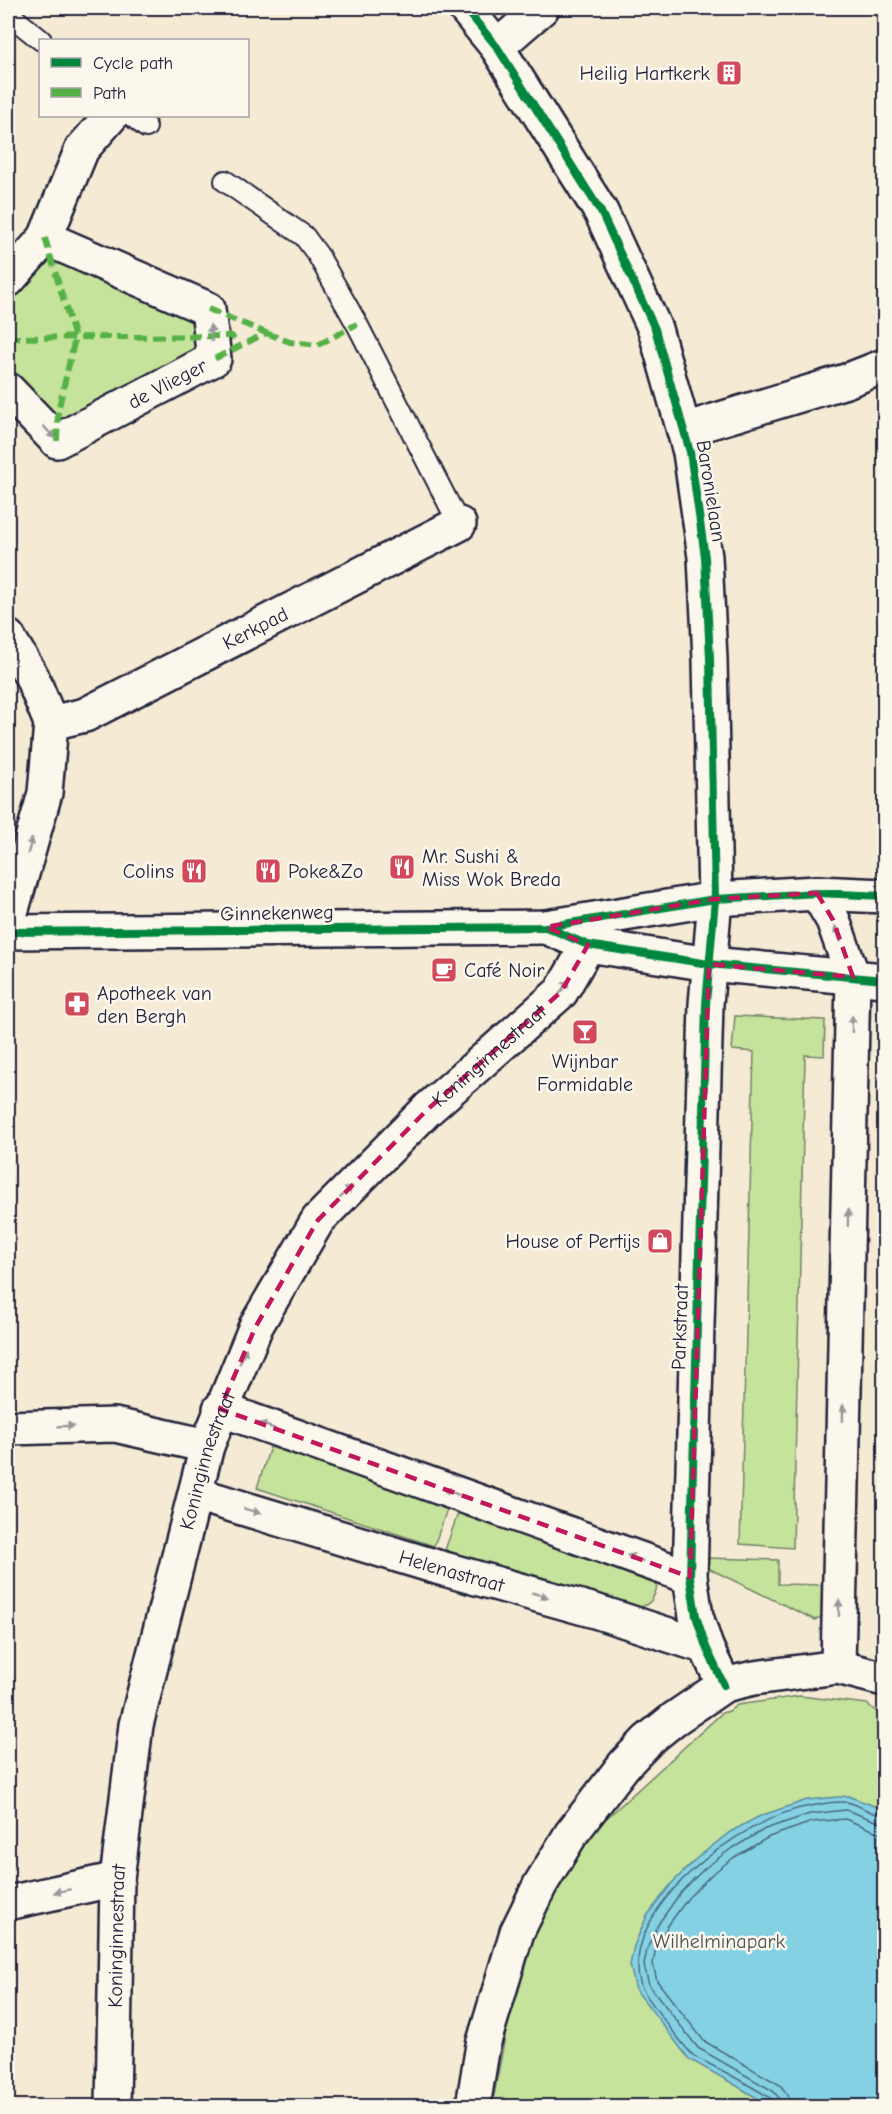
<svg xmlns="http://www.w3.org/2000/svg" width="892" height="2114" font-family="'Comic Neue',sans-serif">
	<rect width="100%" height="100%" fill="#f5ead4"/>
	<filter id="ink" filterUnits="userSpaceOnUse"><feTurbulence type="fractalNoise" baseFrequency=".0167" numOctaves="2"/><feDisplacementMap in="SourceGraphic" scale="12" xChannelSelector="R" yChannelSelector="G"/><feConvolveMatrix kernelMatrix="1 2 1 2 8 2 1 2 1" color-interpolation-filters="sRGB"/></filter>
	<g filter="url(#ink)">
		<!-- green -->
		<g fill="#c5e39a" stroke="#74826a" stroke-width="1.5">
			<path d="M38 258 66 259 195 315 197 344 196 357 59 426 8 370V293Z"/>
			<path d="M735 1016 825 1020 824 1056 805 1055 793 1548 740 1544 754 1052 732 1050Z"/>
			<path d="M270 1447 449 1504 434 1546 257 1488Z"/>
			<path d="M460 1508 649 1571 657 1587C653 1601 649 1606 635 1608L445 1550Z"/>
			<path d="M706 1558 778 1560V1584L824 1585 823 1616 815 1620 718 1573 706 1567Z"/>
			<path d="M800 1696 867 1704 884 1718V2106H492L515 1983 543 1906 586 1837 722 1713 729 1711 737 1705Z"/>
		</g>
		<!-- water -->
		<path fill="#85d1e4" stroke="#5d8ba0" stroke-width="1.5" d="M848 1796 877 1807 884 1811V2106H770L737 2086 689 2059 636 1990 630 1965 634 1946 647 1916 671 1884 697 1858 730 1832 760 1816 807 1800Z"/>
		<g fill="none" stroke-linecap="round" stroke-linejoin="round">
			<!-- shore -->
			<g stroke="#4a687f" stroke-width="1.5">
				<path d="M774 2106 773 2101 769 2097C752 2087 735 2077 717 2068 710 2064 700 2060 693 2055 684 2047 645 1996 641 1986 616 1909 744 1817 810 1806 821 1804 840 1800 851 1803 862 1807 874 1815 884 1816"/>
				<path d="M781 2106 779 2098 773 2091 698 2048 649 1985 644 1965 647 1949 659 1923 681 1892 705 1868 728 1851 765 1829 810 1814 846 1810 884 1824"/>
				<path d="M790 2106 788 2095 780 2085 704 2041 657 1981 653 1964 655 1952 667 1927 688 1898 711 1875 733 1858 769 1837 812 1822 845 1819 875 1831 884 1833"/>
			</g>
			<defs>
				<g id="lane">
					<path d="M8 9 16 20 41 40"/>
					<path d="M132 116 146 127"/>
					<path d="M225 181 304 236 318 255 358 326 459 524"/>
				</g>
				<g id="street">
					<path d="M465 8 497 47 601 212 655 329 690 452 705 557 710 659 715 899 706 1004 690 1577 696 1616 706 1647 724 1685"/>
					<path d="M497 47 542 8"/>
					<path d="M8 280 45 238 82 149 111 116"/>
					<path id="s1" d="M8 390 57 441 214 359 208 309 45 238"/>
					<path d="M684 430 846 381 884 366"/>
					<path d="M8 637 32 677 51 723 45 793 8 923"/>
					<path id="s2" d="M51 723 85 715 459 524"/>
					<path d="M817 893 833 920 853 977 838 1667"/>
					<path d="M220 1409 690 1577"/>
					<path d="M8 1428 115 1425 207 1446"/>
					<path id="s3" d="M196 1494 437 1567 595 1611 706 1647"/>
					<path d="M8 1903 117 1879"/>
					<path id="s4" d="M113 2106 117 1879 136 1725 207 1446 256 1326 318 1220 428 1109 561 992 588 945"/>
					<path d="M473 2106 483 2045 517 1932 540 1885 571 1834 624 1765 648 1740 674 1719 724 1685 754 1678 838 1667 884 1679"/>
				</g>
				<g id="secondary">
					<path d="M546 927 588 945 709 964 884 980"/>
					<path d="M8 932 546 927 715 899 817 893 884 896"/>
				</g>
			</defs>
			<!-- lane casing -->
			<use href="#lane" stroke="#22223b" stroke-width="24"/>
			<!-- street casing -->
			<use href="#street" stroke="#22223b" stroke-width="38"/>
			<!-- secondary casing -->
			<use href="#secondary" stroke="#22223b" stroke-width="38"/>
			<!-- lane -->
			<use href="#lane" stroke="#fbf7ec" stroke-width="20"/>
			<!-- street -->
			<use href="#street" stroke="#fbf7ec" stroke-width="33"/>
			<!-- secondary -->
			<use href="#secondary" stroke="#fbf7ec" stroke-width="33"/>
			<!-- quiet -->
			<g stroke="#55b146" stroke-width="6" stroke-dasharray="12 6" stroke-linecap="butt">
				<path d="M45 238 75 338 58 411 57 441"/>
				<path d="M208 309 266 333 214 359"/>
				<path d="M266 333 290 342 318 345 357 324"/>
				<path d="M8 338 232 336 238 348"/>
			</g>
			<defs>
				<g id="cycleway">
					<path d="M465 8 497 47 601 212 655 329 690 452 705 557 710 659 715 899 706 1004 690 1577 696 1616 706 1647 724 1685"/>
					<path d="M546 927 588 945 709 964 884 980"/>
					<path d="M8 932 546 927 715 899 817 893 884 896"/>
				</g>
			</defs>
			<!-- cycleway casing -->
			<use href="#cycleway" stroke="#fbf7ec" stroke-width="11"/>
			<!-- cycleway -->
			<use href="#cycleway" stroke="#00873e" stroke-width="8"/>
		</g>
		<!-- one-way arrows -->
		<defs><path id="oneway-solid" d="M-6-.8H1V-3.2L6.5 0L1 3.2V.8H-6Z" transform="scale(1.5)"/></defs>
		<g fill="#99979c">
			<use href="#oneway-solid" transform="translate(211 333) rotate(-96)"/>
			<use href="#oneway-solid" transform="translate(49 432) rotate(47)"/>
			<use href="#oneway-solid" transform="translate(30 846) rotate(-74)"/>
			<use href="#oneway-solid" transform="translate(838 934) rotate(-110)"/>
			<use href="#oneway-solid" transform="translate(564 987) rotate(-57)"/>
			<use href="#oneway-solid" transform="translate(852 1024) rotate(-89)"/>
			<use href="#oneway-solid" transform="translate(346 1192) rotate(-45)"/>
			<use href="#oneway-solid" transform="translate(848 1218) rotate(-89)"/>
			<use href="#oneway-solid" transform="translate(243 1356) rotate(-67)"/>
			<use href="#oneway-solid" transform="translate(843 1413) rotate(-89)"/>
			<use href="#oneway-solid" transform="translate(66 1426) rotate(-2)"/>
			<use href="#oneway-solid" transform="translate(267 1426) rotate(-160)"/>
			<use href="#oneway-solid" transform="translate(451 1492) rotate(-160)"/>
			<use href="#oneway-solid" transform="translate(252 1511) rotate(17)"/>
			<use href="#oneway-solid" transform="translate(635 1558) rotate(-160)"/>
			<use href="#oneway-solid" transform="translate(540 1595) rotate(16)"/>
			<use href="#oneway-solid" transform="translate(839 1608) rotate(-89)"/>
			<use href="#oneway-solid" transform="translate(62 1891) rotate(168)"/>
		</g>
	</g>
	<!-- marked area -->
	<path fill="none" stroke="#c2185b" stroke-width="4.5" stroke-dasharray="12 8" stroke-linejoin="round" d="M817 893 833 920 853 977 709 964 690 1577 220 1409 256 1326 318 1220 428 1109 561 992 588 945 546 927 715 899Z"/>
	<!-- icons -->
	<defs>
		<symbol id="building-square" viewBox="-11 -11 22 22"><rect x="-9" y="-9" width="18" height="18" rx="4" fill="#d1495b" stroke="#fbf7ec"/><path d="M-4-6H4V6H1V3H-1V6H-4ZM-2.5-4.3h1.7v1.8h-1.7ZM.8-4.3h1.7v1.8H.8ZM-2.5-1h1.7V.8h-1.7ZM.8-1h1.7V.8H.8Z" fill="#fff"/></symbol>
		<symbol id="restaurant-square" viewBox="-11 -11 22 22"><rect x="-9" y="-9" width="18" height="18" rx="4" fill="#d1495b" stroke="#fbf7ec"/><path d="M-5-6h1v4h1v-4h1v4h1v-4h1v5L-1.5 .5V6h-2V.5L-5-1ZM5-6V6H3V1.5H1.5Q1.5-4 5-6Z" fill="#fff"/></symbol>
		<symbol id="cafe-square" viewBox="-11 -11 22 22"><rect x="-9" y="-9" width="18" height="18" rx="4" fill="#d1495b" stroke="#fbf7ec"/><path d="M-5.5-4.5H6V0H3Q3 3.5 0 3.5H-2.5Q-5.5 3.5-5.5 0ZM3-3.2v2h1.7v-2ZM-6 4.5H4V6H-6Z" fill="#fff"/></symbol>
		<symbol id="pharmacy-square" viewBox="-11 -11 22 22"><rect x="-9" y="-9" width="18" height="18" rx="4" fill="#d1495b" stroke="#fbf7ec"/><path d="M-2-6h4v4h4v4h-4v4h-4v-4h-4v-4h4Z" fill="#fff"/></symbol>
		<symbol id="bar-square" viewBox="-11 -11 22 22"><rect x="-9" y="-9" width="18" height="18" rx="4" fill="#d1495b" stroke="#fbf7ec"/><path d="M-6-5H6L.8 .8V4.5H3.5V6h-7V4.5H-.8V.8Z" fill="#fff"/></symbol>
		<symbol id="shop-square" viewBox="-11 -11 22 22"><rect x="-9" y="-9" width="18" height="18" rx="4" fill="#d1495b" stroke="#fbf7ec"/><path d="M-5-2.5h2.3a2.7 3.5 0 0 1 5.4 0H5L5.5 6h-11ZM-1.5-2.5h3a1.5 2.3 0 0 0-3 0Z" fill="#fff"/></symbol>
	</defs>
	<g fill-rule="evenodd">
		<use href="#building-square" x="714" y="58" width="30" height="30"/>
		<use href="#restaurant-square" x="387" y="852" width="30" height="30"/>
		<use href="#restaurant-square" x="179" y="856" width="30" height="30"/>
		<use href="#restaurant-square" x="253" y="856" width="30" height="30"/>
		<use href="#cafe-square" x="429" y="955" width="30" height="30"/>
		<use href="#pharmacy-square" x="62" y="989" width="30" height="30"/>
		<use href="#bar-square" x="570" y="1017" width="30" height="30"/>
		<use href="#shop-square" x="645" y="1226" width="30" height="30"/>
	</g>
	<g text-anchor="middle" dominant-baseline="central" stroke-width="5" stroke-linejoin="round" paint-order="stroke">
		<!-- poi labels -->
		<g font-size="20" fill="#22223b" stroke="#fbf7ec" text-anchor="start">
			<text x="710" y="73" text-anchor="end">Heilig Hartkerk</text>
			<text x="422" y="856">Mr. Sushi &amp;<tspan x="422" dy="23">Miss Wok Breda</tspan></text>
			<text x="174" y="871" text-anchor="end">Colins</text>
			<text x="288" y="871">Poke&amp;Zo</text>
			<text x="464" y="970">Café Noir</text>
			<text x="97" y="993">Apotheek van<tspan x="97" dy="23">den Bergh</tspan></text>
			<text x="585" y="1061" text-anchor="middle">Wijnbar<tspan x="585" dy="23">Formidable</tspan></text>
			<text x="640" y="1241" text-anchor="end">House of Pertijs</text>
		</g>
		<!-- street labels -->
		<g font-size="20" fill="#22223b" stroke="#fbf7ec">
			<text stroke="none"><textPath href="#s1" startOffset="195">de Vlieger</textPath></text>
			<text transform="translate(711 491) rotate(81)">Baronielaan</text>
			<text stroke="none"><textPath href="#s2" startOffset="226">Kerkpad</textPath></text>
			<text transform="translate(277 913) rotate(-1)">Ginnekenweg</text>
			<text stroke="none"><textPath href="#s4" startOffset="1160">Koninginnestraat</textPath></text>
			<text transform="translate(680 1327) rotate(-88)">Parkstraat</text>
			<text stroke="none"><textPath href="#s4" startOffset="656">Koninginnestraat</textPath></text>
			<text stroke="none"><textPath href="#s3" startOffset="267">Helenastraat</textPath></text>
			<text stroke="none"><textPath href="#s4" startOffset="170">Koninginnestraat</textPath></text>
		</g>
		<!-- park labels -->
		<g font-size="20" fill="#4b5253" stroke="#fbf7ec">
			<text x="719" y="1941">Wilhelminapark</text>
		</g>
	</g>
	<!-- margin -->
	<rect width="892" height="2114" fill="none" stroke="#fbf7ec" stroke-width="30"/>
	<rect x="15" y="15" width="862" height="2084" fill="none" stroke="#22223b" stroke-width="2" filter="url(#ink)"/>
	<!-- legend -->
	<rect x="39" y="39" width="210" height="78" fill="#fbf7ec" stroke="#a4a2a5" stroke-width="1.5"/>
	<rect x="51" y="58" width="30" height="9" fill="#00873e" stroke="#a4a2a5" stroke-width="1.5"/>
	<text x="93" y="69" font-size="18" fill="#22223b">Cycle path</text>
	<rect x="51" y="88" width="30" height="9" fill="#55b146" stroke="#a4a2a5" stroke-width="1.5"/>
	<text x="93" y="99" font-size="18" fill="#22223b">Path</text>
</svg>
